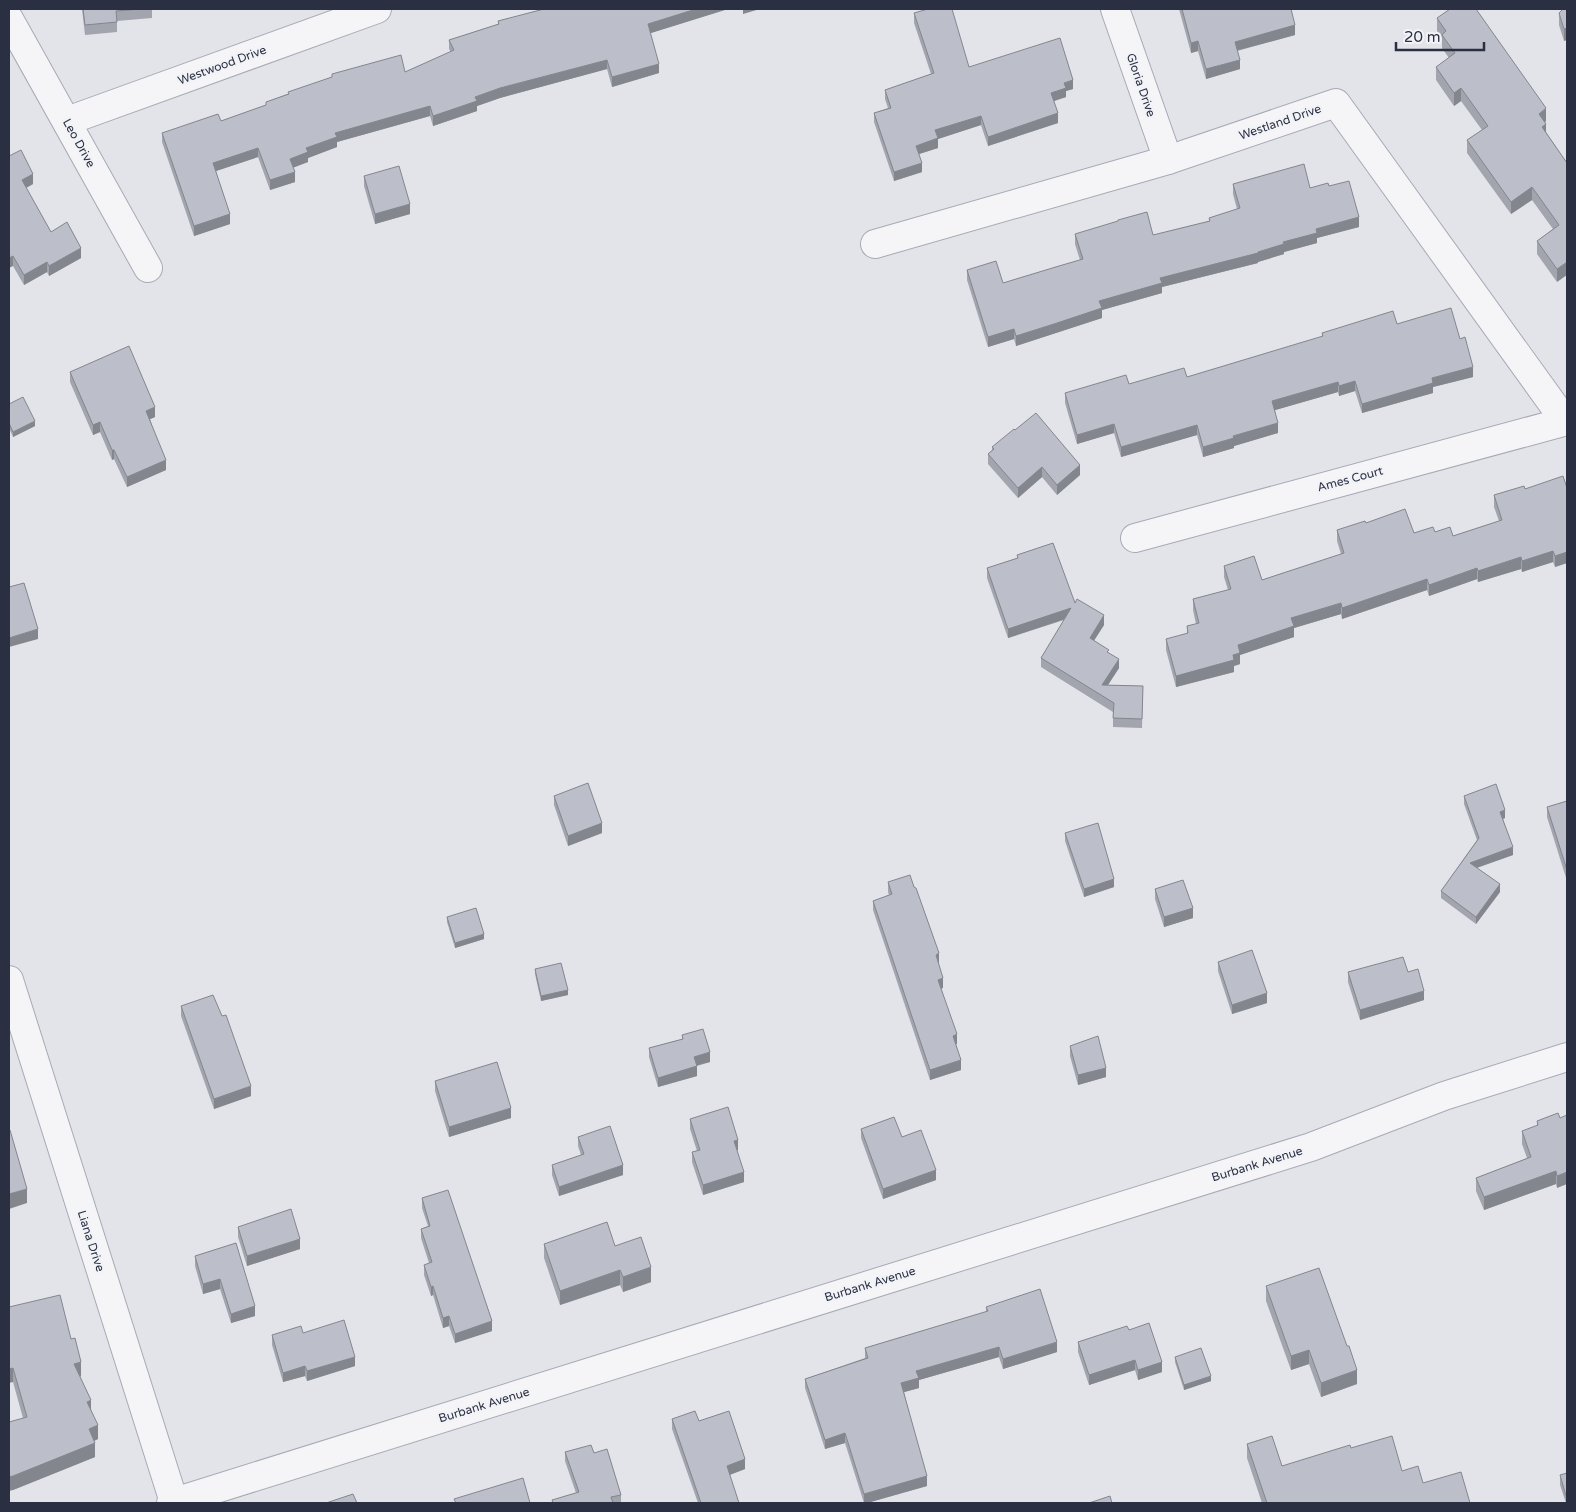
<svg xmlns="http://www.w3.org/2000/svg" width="1576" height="1512" font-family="'Varela Round',sans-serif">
	<rect width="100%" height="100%" fill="#e2e4ea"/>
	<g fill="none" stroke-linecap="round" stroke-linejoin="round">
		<defs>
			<g id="minor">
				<path d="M1115 9 1168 160"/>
				<path d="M9 19 148 268"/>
				<path d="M67 121 377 9"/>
				<path d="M875 244 1168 160 1336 103 1565 421"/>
				<path d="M1135 538 1567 421"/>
				<path d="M9 980 174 1502"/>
				<path d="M171 1503 1311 1147 1444 1096 1567 1057"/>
			</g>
		</defs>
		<!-- minor casing -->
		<use href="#minor" stroke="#a7aab4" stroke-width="30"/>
		<!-- minor -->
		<use href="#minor" stroke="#f5f5f8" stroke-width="28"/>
	</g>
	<!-- wall -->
	<g fill="#a2a4ae">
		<path d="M82 9H152V18L117 21V32L85 35Z"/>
		<path d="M544 9H728L650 33 659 73 612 87 607 69 500 98 477 106V111L433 126 430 116 337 142V147L308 158V162L293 167 295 182 270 190 258 157 216 171 230 224 194 236 162 142V133L221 121 266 105V102L332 77V74L405 72 451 52 449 49V40L498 24V21Z"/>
		<path d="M1179 9H1292H1291L1295 35 1237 51 1240 69 1206 79 1198 51 1191 53Z"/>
		<path d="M1567 9 1564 41 1559 25V13Z"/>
		<path d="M914 13 969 67 1073 89 1066 91V97L1054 101 1058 123 988 146 981 125 938 139V148L919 154 922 172 894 181 874 122V113L888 108 885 99V90L931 74 914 23Z"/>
		<path d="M1437 18 1546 121 1545 122 1546 132 1567 163 1557 282 1537 254V241L1553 229 1532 200 1511 214 1467 153V140L1482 130 1461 101 1454 106 1436 80V67L1449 58 1442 48V38L1437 31Z"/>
		<path d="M9 156 33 184 26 188 51 232 81 258 49 276 47 272 24 285 13 266Z"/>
		<path d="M364 176 410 214 375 224 364 186Z"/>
		<path d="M1233 184 1310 188 1329 186 1359 227 1317 238V243L1284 252V254L1258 262V263L1162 287V293L1102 310V318L1016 346 1014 339 988 347 967 280V270L1003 283 1080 260 1075 244V234L1153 235 1209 221V218L1237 209 1233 194Z"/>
		<path d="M1397 324 1460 339 1473 377 1433 387V393L1362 413 1355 391 1339 396 1338 392 1275 410 1278 433 1234 446V448L1203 457 1197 435 1121 457 1114 433 1077 444 1065 403V393L1129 384 1187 377 1322 337V333Z"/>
		<path d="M70 372 155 417 150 419 166 470 127 487 114 459 112 460 100 432 93 435 70 382Z"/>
		<path d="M9 404 35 426 13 437 9 428Z"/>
		<path d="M1015 430 1080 475 1057 495 1042 477 1018 498 988 464V454L992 450V447Z"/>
		<path d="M1567 488V563L1555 567 1553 562 1522 572 1521 569 1478 582 1477 579 1429 596 1427 590 1342 619 1341 614 1294 628V637L1240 655V664L1234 666V672L1176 687 1166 650V639L1187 634V626L1196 624 1193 610V599L1228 590 1224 577V566L1262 580 1341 554 1337 541V530L1366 523 1414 533 1435 532 1453 536 1499 521 1494 507V495L1525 489Z"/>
		<path d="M1017 555 1075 603 1104 625 1094 640 1109 653 1119 668 1108 685 1143 686 1142 728 1113 727V712L1041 667V658L1064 620 1008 638 987 578V568L1017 558Z"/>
		<path d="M554 796 602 833 568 846 554 805Z"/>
		<path d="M1464 796 1505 818 1503 819 1513 855 1477 868 1500 892 1476 924 1441 898V891L1477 840 1464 804Z"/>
		<path d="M1567 801V881L1547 817V807Z"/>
		<path d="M1065 833 1114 887 1084 897 1065 841Z"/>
		<path d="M888 882 939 963H938L943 988H941L957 1044H956L961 1070 930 1080 873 910V901L889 895 888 892Z"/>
		<path d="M1155 889 1193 918 1164 927 1155 899Z"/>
		<path d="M447 917 484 939 455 948 447 922Z"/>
		<path d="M1218 962 1267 1003 1232 1014 1218 971Z"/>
		<path d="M535 969 568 995 541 1001 535 974Z"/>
		<path d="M1348 972H1408L1424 1000 1360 1020 1348 982Z"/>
		<path d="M181 1006 251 1096 214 1109 181 1016Z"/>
		<path d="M682 1035 710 1062 697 1066V1076L658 1087 649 1057V1048L682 1039Z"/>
		<path d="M1070 1046 1106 1077 1078 1085 1070 1056Z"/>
		<path d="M435 1081 511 1118 449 1137 435 1091Z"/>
		<path d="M1558 1113 1557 1188 1556 1184 1484 1210 1476 1191V1178L1527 1158 1522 1144V1131L1537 1126V1121Z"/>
		<path d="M690 1119 738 1150H737L744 1182 703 1195 692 1162V1152L697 1151 690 1129Z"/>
		<path d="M861 1129 902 1137 936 1180 883 1199 861 1138Z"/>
		<path d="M578 1137 623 1175 559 1196 552 1175V1165L581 1155 578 1146Z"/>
		<path d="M422 1198 492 1331 455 1343 449 1326 443 1328 433 1295 431 1296 424 1275V1265L429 1263 421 1238V1229L428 1226 422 1208Z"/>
		<path d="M238 1227 300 1249 247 1266 238 1237Z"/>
		<path d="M236 1243 255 1316 231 1323 220 1289 203 1294 195 1266V1256Z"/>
		<path d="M544 1244 615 1246 651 1282 623 1292 620 1285 560 1305 544 1258Z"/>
		<path d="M1266 1286 1357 1384 1321 1397 1309 1364 1291 1370 1266 1301Z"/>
		<path d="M9 1307 71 1339 81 1376 80 1377 91 1409 98 1439 94 1441 95 1457 13 1490 23 1418 13 1382Z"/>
		<path d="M986 1307 1057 1352 1003 1369 999 1357 919 1380V1388L904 1392 927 1486 867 1503H864L845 1443 825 1449 805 1388V1379L865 1358V1348L986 1312Z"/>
		<path d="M1129 1330 1162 1372 1138 1380 1135 1370 1089 1385 1078 1352V1342Z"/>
		<path d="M303 1333 355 1366 307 1381 305 1376 283 1382 272 1345V1335Z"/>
		<path d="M1175 1357 1211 1381 1184 1390 1175 1362Z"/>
		<path d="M672 1419 699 1421 745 1469 729 1475 739 1503H698L672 1429Z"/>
		<path d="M1247 1444 1282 1466 1351 1448 1402 1471 1423 1483 1470 1503H1262L1247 1458Z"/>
		<path d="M565 1452 594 1453 621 1495V1503H552V1500L576 1493 565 1461Z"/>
		<path d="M1567 1473V1503H1566L1560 1485V1475Z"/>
	</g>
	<!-- shaded-wall -->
	<g fill="#84868d">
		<path d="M696 9H728L648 34V24Z"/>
		<path d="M743 9H760L743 14Z"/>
		<path d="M1295 25V35L1235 51V42Z"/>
		<path d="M1567 28V40L1564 41V29Z"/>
		<path d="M1198 41V51L1191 53V43Z"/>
		<path d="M607 60V69L500 98 477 106V111L433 126V116L475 97 500 88Z"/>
		<path d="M1240 60V69L1206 79V69Z"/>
		<path d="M659 64V73L612 87V77Z"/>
		<path d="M1073 80V89L1066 91V97L1051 102V93L1064 83Z"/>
		<path d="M1461 88V101L1454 106V93Z"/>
		<path d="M430 106V116L337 142V147L308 158V162L290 169V159L306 148 335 133Z"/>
		<path d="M1546 108V121L1539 127V114Z"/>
		<path d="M1058 113V123L988 146V137Z"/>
		<path d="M981 116V125L938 139V148L916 155V146L935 130Z"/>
		<path d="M1546 124V137L1542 127Z"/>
		<path d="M258 148V157L213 172V163Z"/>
		<path d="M922 163V172L894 181V172Z"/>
		<path d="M295 172V182L270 190V180Z"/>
		<path d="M33 174V184L22 190V180Z"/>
		<path d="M1532 187V200L1511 214V202Z"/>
		<path d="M410 204V214L375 224V214Z"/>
		<path d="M230 214V224L194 236V226Z"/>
		<path d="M1359 217V227L1317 238V243L1284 252V254L1258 262V263L1162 287V293L1102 310V318L1016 346V336L1099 301 1160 278 1258 252 1316 229Z"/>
		<path d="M81 248V258L49 276V266Z"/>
		<path d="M13 256V266L9 268V258Z"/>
		<path d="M47 262V272L24 285V275Z"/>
		<path d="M1567 262V275L1557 282V269Z"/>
		<path d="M1014 329V339L988 347V337Z"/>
		<path d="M1473 367V377L1433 387V393L1362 413V404L1432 378Z"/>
		<path d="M1355 381V391L1339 396V386Z"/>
		<path d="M1338 382V392L1272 411V401Z"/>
		<path d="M155 407V417L146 421V411Z"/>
		<path d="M35 421V426L13 437V432Z"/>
		<path d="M100 422V432L93 435V425Z"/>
		<path d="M1278 423V433L1234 446V448L1203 457V447L1233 436Z"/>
		<path d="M1114 424V433L1077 444V435Z"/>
		<path d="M1197 425V435L1121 457V447Z"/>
		<path d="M112 450H114V459L112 460Z"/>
		<path d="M166 460V470L127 487V477Z"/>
		<path d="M1080 465V475L1057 495V485Z"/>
		<path d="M1042 467V477L1018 498V488Z"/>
		<path d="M1553 551V562L1522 572V561Z"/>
		<path d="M1567 552V563L1555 567V556Z"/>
		<path d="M1521 557V569L1478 582V571Z"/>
		<path d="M1477 568V579L1429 596V585Z"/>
		<path d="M1427 579V590L1342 619V608Z"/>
		<path d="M1341 603V614L1294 628V637L1240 655V664L1234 666V672L1176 687V676L1233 655 1238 645 1291 618Z"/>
		<path d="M1071 608V617L1008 638V629Z"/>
		<path d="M1104 615V625L1090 647V638Z"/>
		<path d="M38 629V639L9 647V638Z"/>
		<path d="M1119 659V668L1102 694V685Z"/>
		<path d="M1505 810V818L1500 820V812Z"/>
		<path d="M602 823V833L568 846V836Z"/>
		<path d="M1513 847V855L1470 870V863Z"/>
		<path d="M1114 879V887L1084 897V889Z"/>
		<path d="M1500 884V892L1476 924V917Z"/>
		<path d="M1193 908V918L1164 927V917Z"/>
		<path d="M484 934V939L455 948V943Z"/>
		<path d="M939 953V963L936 964V955Z"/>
		<path d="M943 978V988L938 990V980Z"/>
		<path d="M568 990V995L541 1001V996Z"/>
		<path d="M1424 991V1000L1360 1020V1010Z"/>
		<path d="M1267 993V1003L1232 1014V1005Z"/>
		<path d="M957 1034V1044L953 1045V1036Z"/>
		<path d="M710 1052V1062L694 1066V1057Z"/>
		<path d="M961 1060V1070L930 1080V1070Z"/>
		<path d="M697 1066V1076L658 1087V1078Z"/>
		<path d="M1106 1068V1077L1078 1085V1075Z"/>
		<path d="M251 1086V1096L214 1109V1099Z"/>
		<path d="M511 1108V1118L449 1137V1127Z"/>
		<path d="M738 1140V1150L734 1151V1141Z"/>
		<path d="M623 1165V1175L559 1196V1187Z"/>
		<path d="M936 1170V1180L883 1199V1189Z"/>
		<path d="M1556 1171V1184L1484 1210V1197Z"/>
		<path d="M744 1172V1182L703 1195V1185Z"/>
		<path d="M1567 1172V1184L1557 1188V1176Z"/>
		<path d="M27 1189V1203L9 1209V1194Z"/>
		<path d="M300 1239V1249L247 1266V1256Z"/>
		<path d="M651 1267V1282L623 1292V1277Z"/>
		<path d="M620 1270V1285L560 1305V1291Z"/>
		<path d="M220 1279V1289L203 1294V1284Z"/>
		<path d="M433 1286V1295L431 1296V1287Z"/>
		<path d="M255 1306V1316L231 1323V1314Z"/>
		<path d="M449 1316V1326L443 1328V1318Z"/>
		<path d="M492 1321V1331L455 1343V1334Z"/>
		<path d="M1057 1342V1352L1003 1369V1359Z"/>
		<path d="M999 1347V1357L919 1380V1388L901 1393V1383L916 1371Z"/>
		<path d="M1309 1350V1364L1291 1370V1356Z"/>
		<path d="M355 1357V1366L307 1381V1371Z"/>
		<path d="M1135 1360V1370L1089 1385V1375Z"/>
		<path d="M81 1362V1376L74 1378V1364Z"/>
		<path d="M1162 1362V1372L1138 1380V1370Z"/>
		<path d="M305 1366V1376L283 1382V1373Z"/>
		<path d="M13 1368V1382L9 1383V1369Z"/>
		<path d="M1357 1370V1384L1321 1397V1383Z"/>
		<path d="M1211 1376V1381L1184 1390V1385Z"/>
		<path d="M91 1400V1414L87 1402Z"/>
		<path d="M98 1425V1439L89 1443V1429Z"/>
		<path d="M845 1433V1443L825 1449V1440Z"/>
		<path d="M95 1443V1457L13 1490 9 1491V1477Z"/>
		<path d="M745 1459V1469L727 1476V1466Z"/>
		<path d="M927 1476V1486L867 1503H864V1494Z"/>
	</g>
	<!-- building -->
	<g fill="#bcbfca" stroke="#84868d">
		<path d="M83 9H141L116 11 117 22 85 25Z"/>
		<path d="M544 9H696L648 24 659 64 612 77 607 60 500 88 475 97 477 101 433 116 430 106 335 133 337 137 306 148 308 152 290 159 295 172 270 180 258 148 213 163 230 214 194 226 162 133 218 114 221 121 266 105V102L289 94 288 92 332 77V74L401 55 405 72 454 50 449 40 499 24 498 21Z"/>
		<path d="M928 9H952L969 67 1060 38 1073 80 1064 83 1066 88 1051 93 1058 113 988 137 981 116 935 130 938 138 916 146 922 163 894 172 874 113 891 108 885 90 934 73 914 13Z"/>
		<path d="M1182 9H1291L1295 25 1235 42 1240 60 1206 69 1198 41 1191 43Z"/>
		<path d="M1450 9H1476L1546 108 1539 114 1546 124 1542 127 1567 163V262L1557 269 1537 241 1559 225 1532 187 1511 202 1467 140 1488 126 1461 88 1454 93 1436 67 1455 53 1442 35 1446 31 1437 18Z"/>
		<path d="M1563 9H1567V28L1564 29 1559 13Z"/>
		<path d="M21 150 33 174 22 180 51 232 67 222 81 248 49 266 47 262 24 275 13 256 9 258V156Z"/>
		<path d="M1304 164 1310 188 1328 183 1329 186 1349 181 1359 217 1316 229 1317 233 1283 242 1284 244 1258 252V253L1160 278 1162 283 1099 301 1102 308 1054 324 1016 336 1014 329 988 337 967 270 996 261 1003 283 1059 266 1083 259 1075 234 1118 221V220L1147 212 1153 235 1210 221 1209 218 1240 208 1233 184Z"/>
		<path d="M399 166 410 204 375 214 364 176Z"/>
		<path d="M1451 308 1460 339 1465 337 1473 367 1432 378 1433 383 1362 404 1355 381 1339 386 1338 382 1272 401 1278 423 1233 436 1234 438 1203 447 1197 425 1121 447 1114 424 1077 435 1065 393 1126 375 1129 384 1184 368 1187 377 1323 336 1322 333 1393 311 1397 324Z"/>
		<path d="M129 346 155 407 146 411 166 460 127 477 114 450H112L100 422 93 425 70 372Z"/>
		<path d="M23 397 35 421 13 432 9 423V404Z"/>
		<path d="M1036 413 1080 465 1057 485 1042 467 1018 488 988 454 994 449 992 447 1014 429 1015 430Z"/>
		<path d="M1563 476 1567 488V552L1555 556 1553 551 1522 561 1521 557 1478 571 1477 568 1429 585 1427 579 1342 608 1341 603 1291 618 1294 626 1238 645 1240 653 1233 655 1234 660 1176 676 1166 639 1188 633 1187 626 1199 623 1193 599 1231 589 1224 566 1254 556 1262 580 1344 553 1337 530 1365 521 1366 523 1405 509 1414 533 1433 527 1435 532 1450 527 1453 536 1502 520 1494 495 1524 486 1525 489Z"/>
		<path d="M1053 543 1075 603 1077 599 1104 615 1090 638 1109 650 1107 652 1119 659 1102 685 1143 686 1142 719 1113 718 1114 703 1041 658 1071 608 1008 629 987 568 1018 558 1017 555Z"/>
		<path d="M24 583 38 629 9 638V587Z"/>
		<path d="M588 783 602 823 568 836 554 796Z"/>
		<path d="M1496 784 1505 810 1500 812 1513 847 1470 863 1500 884 1476 917 1441 891 1479 838 1464 796Z"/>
		<path d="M1567 801V870L1547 807Z"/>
		<path d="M1098 823 1114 879 1084 889 1065 833Z"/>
		<path d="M910 875 914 887 916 888 939 953 936 955 943 978 938 980 957 1034 953 1036 961 1060 930 1070 873 901 892 894 888 882Z"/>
		<path d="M1183 880 1193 908 1164 917 1155 889Z"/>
		<path d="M476 908 484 934 455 943 447 917Z"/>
		<path d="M1252 950 1267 993 1232 1005 1218 962Z"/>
		<path d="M1403 957 1408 972 1418 969 1424 991 1360 1010 1348 972Z"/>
		<path d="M561 963 568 990 541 996 535 969Z"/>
		<path d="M213 995 222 1016 226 1015 251 1086 214 1099 181 1006Z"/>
		<path d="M703 1029 710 1052 694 1057 697 1066 658 1078 649 1048 683 1039 682 1035Z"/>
		<path d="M1098 1036 1106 1068 1078 1075 1070 1046Z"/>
		<path d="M497 1062 511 1108 449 1127 435 1081Z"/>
		<path d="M728 1107 738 1140 734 1141 744 1172 703 1185 692 1152 700 1150 690 1119Z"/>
		<path d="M1558 1113 1560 1118 1567 1115V1172L1557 1176 1556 1171 1484 1197 1476 1178 1531 1157 1522 1131 1538 1125 1537 1121Z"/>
		<path d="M894 1117 902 1137 921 1130 936 1170 883 1189 861 1129Z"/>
		<path d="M610 1126 623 1165 559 1187 552 1165 584 1154 578 1137Z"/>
		<path d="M9 1130H10L27 1189 9 1194Z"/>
		<path d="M448 1190 492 1321 455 1334 449 1316 443 1318 433 1286 431 1287 424 1265 432 1262 421 1229 430 1226 422 1198Z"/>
		<path d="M291 1209 300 1239 247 1256 238 1227Z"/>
		<path d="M607 1222 615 1246 641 1237 651 1267 623 1277 620 1270 560 1291 544 1244Z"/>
		<path d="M236 1243 255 1306 231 1314 220 1279 203 1284 195 1256Z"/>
		<path d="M1319 1268 1347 1346H1349L1357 1370 1321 1383 1309 1350 1291 1356 1266 1286Z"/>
		<path d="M1040 1289 1057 1342 1003 1359 999 1347 916 1371 919 1378 901 1383 927 1476 864 1494 845 1433 825 1440 805 1379 868 1358 865 1348 988 1311 986 1307Z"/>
		<path d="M60 1295 71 1339 75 1338 81 1362 74 1364 91 1400 87 1402 98 1425 89 1429 95 1443 13 1476 9 1477V1422L27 1417 13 1368 9 1369V1307Z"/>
		<path d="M344 1320 355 1357 307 1371 305 1366 283 1373 272 1335 301 1326 303 1333Z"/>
		<path d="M1149 1323 1162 1362 1138 1370 1135 1360 1089 1375 1078 1342 1127 1326 1129 1330Z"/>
		<path d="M1201 1348 1211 1376 1184 1385 1175 1357Z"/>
		<path d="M695 1411 699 1421 729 1411 745 1459 727 1466 739 1503H701L672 1419Z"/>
		<path d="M1272 1436 1282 1466 1350 1445 1351 1448 1392 1436 1402 1471 1418 1466 1423 1483 1461 1472 1470 1503H1267L1247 1444Z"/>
		<path d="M591 1445 594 1453 607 1449 621 1495 611 1497 613 1503H553L552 1500 579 1492 565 1452Z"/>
		<path d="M1567 1473V1499L1560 1475Z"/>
		<path d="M523 1478 530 1503H456L454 1499Z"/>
		<path d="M353 1494 357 1503H326Z"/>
		<path d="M1110 1496 1112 1503H1089Z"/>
	</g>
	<g text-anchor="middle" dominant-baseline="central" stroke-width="4.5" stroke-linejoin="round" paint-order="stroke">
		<!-- street labels -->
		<g font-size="12" fill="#2a2f42" stroke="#f2f3f7">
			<text transform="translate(222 65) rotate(-20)">Westwood Drive</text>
			<text transform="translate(1141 85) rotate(71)">Gloria Drive</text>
			<text transform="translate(1280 122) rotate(-19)">Westland Drive</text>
			<text transform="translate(79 143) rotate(61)">Leo Drive</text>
			<text transform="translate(1350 479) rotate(-15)">Ames Court</text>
			<text transform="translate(1257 1164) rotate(-17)">Burbank Avenue</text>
			<text transform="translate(91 1241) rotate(72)">Liana Drive</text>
			<text transform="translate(870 1284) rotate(-17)">Burbank Avenue</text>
			<text transform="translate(484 1405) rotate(-17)">Burbank Avenue</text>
		</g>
	</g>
	<!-- border -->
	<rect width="1576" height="1512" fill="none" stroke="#2a2f42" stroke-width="20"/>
	<!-- scale -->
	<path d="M1396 42v8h88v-8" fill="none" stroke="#2a2f42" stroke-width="2.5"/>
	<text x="1404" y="42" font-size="15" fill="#2a2f42" stroke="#f2f3f7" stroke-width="4" paint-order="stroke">20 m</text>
</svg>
